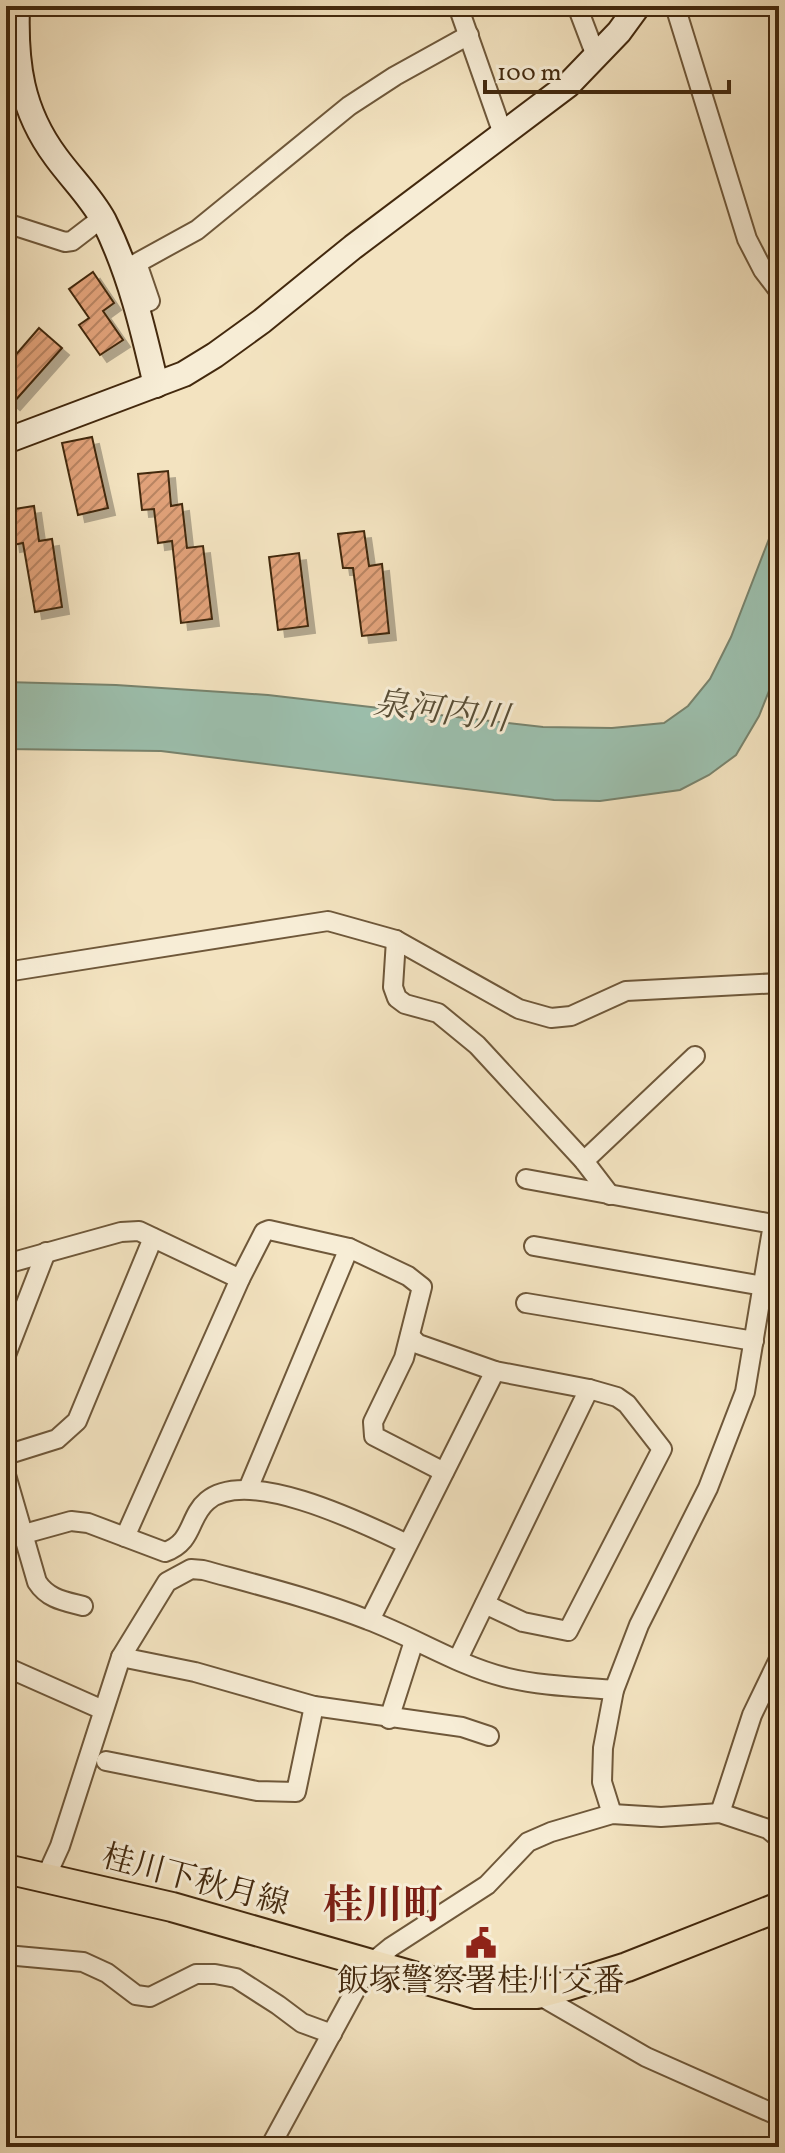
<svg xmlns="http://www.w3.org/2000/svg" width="785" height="2153" font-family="Vollkorn,'Noto Serif JP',serif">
	<defs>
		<pattern id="building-hatch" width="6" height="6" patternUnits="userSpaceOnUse" patternTransform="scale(2)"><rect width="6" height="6" fill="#e1a27a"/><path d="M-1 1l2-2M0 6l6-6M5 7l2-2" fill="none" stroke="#b88462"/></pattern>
		<filter id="shadow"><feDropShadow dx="7" dy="7" stdDeviation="0" flood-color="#0004"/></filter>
	</defs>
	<rect width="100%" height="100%" fill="#f3e3c0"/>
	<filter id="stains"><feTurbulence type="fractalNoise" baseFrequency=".0025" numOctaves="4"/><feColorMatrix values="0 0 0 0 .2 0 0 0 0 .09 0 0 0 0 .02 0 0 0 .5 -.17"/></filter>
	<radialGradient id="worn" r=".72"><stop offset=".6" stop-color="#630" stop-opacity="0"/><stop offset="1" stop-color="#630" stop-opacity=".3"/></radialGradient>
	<!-- water -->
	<path fill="#9cbfad" stroke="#78836d" stroke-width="2" d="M779 513V666L759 716 736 755 709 775 680 790 600 801 554 800 161 751 6 749V682L116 685 268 695 543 727 612 728 664 723 688 706 710 679 731 637Z"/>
	<!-- building -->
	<g fill="url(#building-hatch)" stroke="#43290e" stroke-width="2" filter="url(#shadow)">
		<path d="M93 272 114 303 103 311 123 340 100 355 79 325 89 318 69 289Z"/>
		<path d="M39 328 62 348 13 403 6 397V366Z"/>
		<path d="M92 437 108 508 78 515 62 443Z"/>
		<path d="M168 471 171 506 182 504 187 548 203 546 212 619 181 623 172 541 158 543 154 509 142 510 138 474Z"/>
		<path d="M34 506 39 541 52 539 62 607 35 612 23 543 13 545 8 510Z"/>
		<path d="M364 531 369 566 382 564 389 633 362 636 353 568H343L338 534Z"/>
		<path d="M299 553 308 626 278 630 269 557Z"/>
	</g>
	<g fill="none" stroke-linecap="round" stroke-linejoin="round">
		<defs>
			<g id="street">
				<path d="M458 6 503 134"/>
				<path d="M577 6 596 56"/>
				<path d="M675 6 747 239 763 270 779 291"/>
				<path d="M6 223 65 242 72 241 102 218"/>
				<path d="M137 306 150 301 137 263 197 230 349 106 395 76 469 35"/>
				<path d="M396 940 393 987 397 998 405 1004 438 1013 477 1045 584 1161 610 1195"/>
				<path d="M6 972 328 921 396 940 519 1009 551 1018 571 1016 626 991 779 983"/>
				<path d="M584 1161 695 1056"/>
				<path d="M526 1179 773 1224 745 1392 708 1488 639 1625 614 1690 603 1748 602 1782 612 1814"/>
				<path d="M534 1246 763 1286"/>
				<path d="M6 1264 121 1232 139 1231 240 1279"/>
				<path d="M526 1303 754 1341"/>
				<path d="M410 1336 418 1344 495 1371 589 1389 617 1397 627 1404 662 1449 568 1631 523 1622 485 1604"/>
				<path d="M6 1355 46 1252"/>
				<path d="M6 1455 57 1439 77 1421 153 1238"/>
				<path d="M6 1475 37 1582C48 1599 64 1601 83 1606"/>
				<path d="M248 1489 349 1248"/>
				<path d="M125 1537 240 1279 264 1232 269 1230 349 1248 408 1276 422 1287 404 1358 373 1422 374 1436 444 1472"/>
				<path d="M6 1539 71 1521 88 1523 165 1552C194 1542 188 1517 207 1501 248 1466 365 1524 407 1544"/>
				<path d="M370 1620 495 1371"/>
				<path d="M121 1657 195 1672 314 1706 462 1727 489 1736"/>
				<path d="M458 1659 589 1389"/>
				<path d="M6 1667 103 1710"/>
				<path d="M389 1719 414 1641"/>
				<path d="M106 1761 257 1791 296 1792 314 1706"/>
				<path d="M720 1813 752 1715 779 1659"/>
				<path d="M45 1879 60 1846 121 1657 167 1582 191 1569 203 1570C258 1585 315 1599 368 1620 414 1637 457 1665 504 1677 540 1686 578 1687 614 1690"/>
				<path d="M6 1955 83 1962 107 1973 136 1995 150 1997 196 1974H215L236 1978 278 2005 302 2023 332 2034"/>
				<path d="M537 1994 646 2057 779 2116"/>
				<path d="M270 2147 369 1965 391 1947 487 1885 528 1842 551 1832 612 1814 661 1817 720 1813 768 1829 779 1838"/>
			</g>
			<g id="secondary">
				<path d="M17 6C15 63 21 110 56 157 72 179 91 197 104 221 130 273 143 329 156 385"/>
				<path d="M6 441 184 374 215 355 262 321 353 247 568 85 619 32 638 6"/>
			</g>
			<path id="primary" d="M6 1869 172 1907 476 1994H537L567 1986 627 1967 779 1907"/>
		</defs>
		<!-- street casing -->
		<use href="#street" stroke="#6f583a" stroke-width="22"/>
		<!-- secondary casing -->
		<use href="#secondary" stroke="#43290e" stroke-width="28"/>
		<!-- primary casing -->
		<use href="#primary" stroke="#43290e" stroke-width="32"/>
		<!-- street -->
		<use href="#street" stroke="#f7edd6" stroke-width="18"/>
		<!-- secondary -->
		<use href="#secondary" stroke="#f7edd6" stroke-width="24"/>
		<!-- primary -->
		<use href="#primary" stroke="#f3e3c0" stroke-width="28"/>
	</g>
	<!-- icons -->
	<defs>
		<symbol id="civic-bare" viewBox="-9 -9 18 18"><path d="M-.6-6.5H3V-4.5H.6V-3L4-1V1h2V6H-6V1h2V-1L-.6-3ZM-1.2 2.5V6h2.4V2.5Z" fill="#8f2418" stroke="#f7edd6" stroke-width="2.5" paint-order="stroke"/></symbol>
	</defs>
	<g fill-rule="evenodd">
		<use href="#civic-bare" x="459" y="1921" width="44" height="44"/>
	</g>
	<g text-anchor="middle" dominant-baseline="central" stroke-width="6" stroke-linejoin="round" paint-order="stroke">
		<!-- street labels -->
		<g font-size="32" fill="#43290e" stroke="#f7edd6">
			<text transform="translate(195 1882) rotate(15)">桂川下秋月線</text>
		</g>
		<!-- poi labels -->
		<g font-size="32" fill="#43290e" stroke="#f7edd6">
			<text x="481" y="1983">飯塚警察署桂川交番</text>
		</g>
		<!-- water labels -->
		<g font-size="34" font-style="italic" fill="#594e36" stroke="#f7edd6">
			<text transform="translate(441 713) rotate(7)">泉河内川</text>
		</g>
		<!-- district labels -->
		<g font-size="40" font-weight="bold" fill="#7a1f14" stroke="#f7edd6">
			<text x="383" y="1908">桂川町</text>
		</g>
	</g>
	<!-- margin -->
	<rect width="785" height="2153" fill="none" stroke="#f3e3c0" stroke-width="32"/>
	<rect x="8" y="8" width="769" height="2137" fill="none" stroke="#43290e" stroke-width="4"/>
	<rect x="16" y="16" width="753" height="2121" fill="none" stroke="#43290e" stroke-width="2"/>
	<!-- scale -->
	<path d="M485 80v12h244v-12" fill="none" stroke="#43290e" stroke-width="4"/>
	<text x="497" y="80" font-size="24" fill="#43290e" stroke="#f7edd6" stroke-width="6" paint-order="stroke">100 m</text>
	<rect width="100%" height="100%" filter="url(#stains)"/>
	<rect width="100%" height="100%" fill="url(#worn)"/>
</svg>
